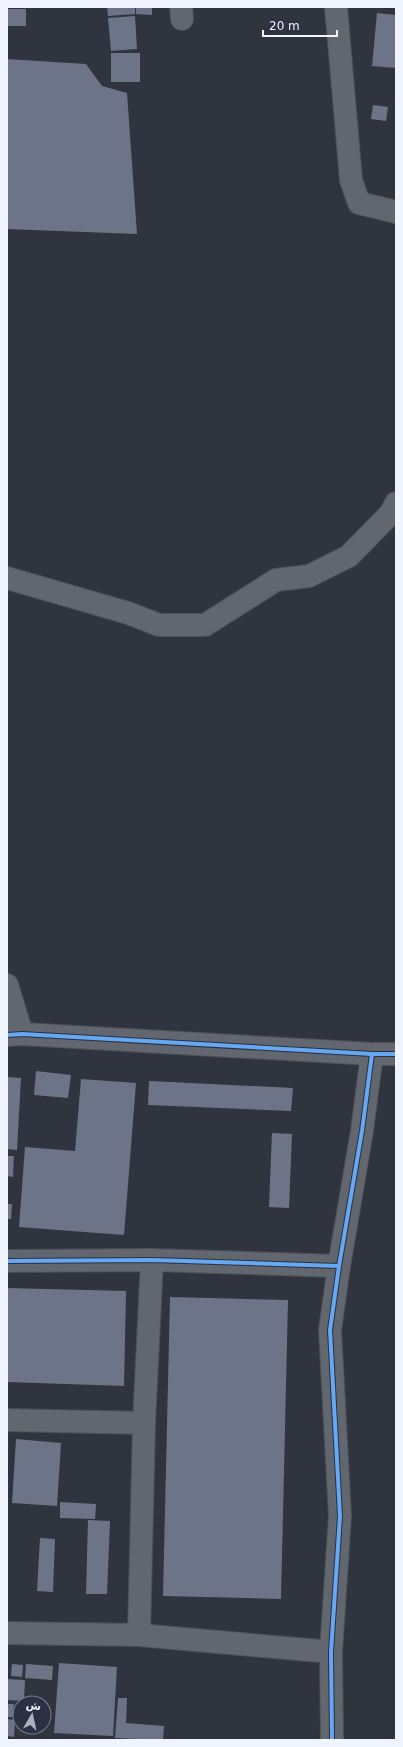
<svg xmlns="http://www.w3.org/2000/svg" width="403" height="1747" font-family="'DejaVu Sans','Noto Sans Arabic',sans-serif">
	<rect width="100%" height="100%" fill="#30343e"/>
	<!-- building -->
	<g fill="#6e7487">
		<path d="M107 7H135V14L108 16Z"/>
		<path d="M136 7H152V15L136 14Z"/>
		<rect x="7" y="9" width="19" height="17"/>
		<path d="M377 13 396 15V68L372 66Z"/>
		<path d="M135 16 137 49 111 51 108 18Z"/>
		<rect x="111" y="53" width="29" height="29"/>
		<path d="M7 59 86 64 102 86 127 93 137 234 7 229Z"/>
		<path d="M373 105 388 107 386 121 371 119Z"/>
		<path d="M36 1071 71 1075 68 1098 34 1095Z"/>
		<path d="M7 1077 21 1078 17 1150 7 1149Z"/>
		<path d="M81 1079 136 1083 124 1235 19 1227 25 1147 75 1151Z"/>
		<path d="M149 1081 293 1088 291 1111 148 1105Z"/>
		<path d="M272 1133 292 1134 289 1208 269 1207Z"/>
		<path d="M7 1156H14L13 1177 7 1176Z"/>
		<path d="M7 1204H12L11 1219H7Z"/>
		<path d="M7 1288 126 1291 124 1386 7 1382Z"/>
		<path d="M170 1297 288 1300 281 1599 163 1596Z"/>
		<path d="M16 1439 61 1443 57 1506 12 1503Z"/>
		<path d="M60 1502 96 1504 95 1519 60 1518Z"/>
		<path d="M88 1520 110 1521 107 1594H86Z"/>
		<path d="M40 1538 55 1539 53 1592 37 1591Z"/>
		<path d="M59 1663 117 1667 113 1736 54 1733Z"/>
		<path d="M12 1664 23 1665 22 1677 11 1676Z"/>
		<path d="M26 1664 53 1666 52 1680 25 1678Z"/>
		<path d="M7 1679 25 1680 24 1701 7 1700Z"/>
		<path d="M118 1698H127L126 1723 164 1726 163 1740 115 1738Z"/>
		<path d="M7 1704H14L13 1717H7Z"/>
		<path d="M7 1719 15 1720 14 1737 7 1736Z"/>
	</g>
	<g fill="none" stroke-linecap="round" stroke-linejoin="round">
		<defs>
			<g id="minor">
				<path d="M181 7 182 19"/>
				<path d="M336 7 351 180 359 203 396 212"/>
				<path d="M7 578 128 613 159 625H205L276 580 309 576 349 556 391 513 396 503"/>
				<path d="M7 985 22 1034"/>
				<path d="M7 1035 22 1034 372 1054H396"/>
				<path d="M7 1261 152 1260 339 1266"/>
				<path d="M7 1420 144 1423 152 1260"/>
				<path d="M7 1633 139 1635 331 1652"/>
				<path d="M139 1635 144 1423"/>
				<path d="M332 1740 331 1652 340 1516 330 1330 339 1266 362 1131 372 1054"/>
			</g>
		</defs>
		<!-- minor casing -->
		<use href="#minor" stroke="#4d5058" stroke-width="24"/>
		<!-- minor -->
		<use href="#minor" stroke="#62666e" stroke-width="22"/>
		<defs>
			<g id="cycleway">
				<path d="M7 1035 22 1034 372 1054H396"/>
				<path d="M7 1261 152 1260 339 1266"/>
				<path d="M332 1740 331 1652 340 1516 330 1330 339 1266 362 1131 372 1054"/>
			</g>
		</defs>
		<!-- cycleway casing -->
		<use href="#cycleway" stroke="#2a3144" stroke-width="6"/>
		<!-- cycleway -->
		<use href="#cycleway" stroke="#66a8f1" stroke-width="4"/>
	</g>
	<!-- border -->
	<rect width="403" height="1747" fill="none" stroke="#f0f4fe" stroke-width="16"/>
	<!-- north arrow -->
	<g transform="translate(32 1715) rotate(9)"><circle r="19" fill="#2a3144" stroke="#797f8e"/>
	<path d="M0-3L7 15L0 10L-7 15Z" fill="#adb1bb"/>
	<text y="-6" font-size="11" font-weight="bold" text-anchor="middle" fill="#f0f4fe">ش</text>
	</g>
	<!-- scale -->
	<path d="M263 30v6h74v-6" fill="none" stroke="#f0f4fe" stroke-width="2"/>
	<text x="269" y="30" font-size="12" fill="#f0f4fe" stroke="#2a3144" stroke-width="3" paint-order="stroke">20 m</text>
</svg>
